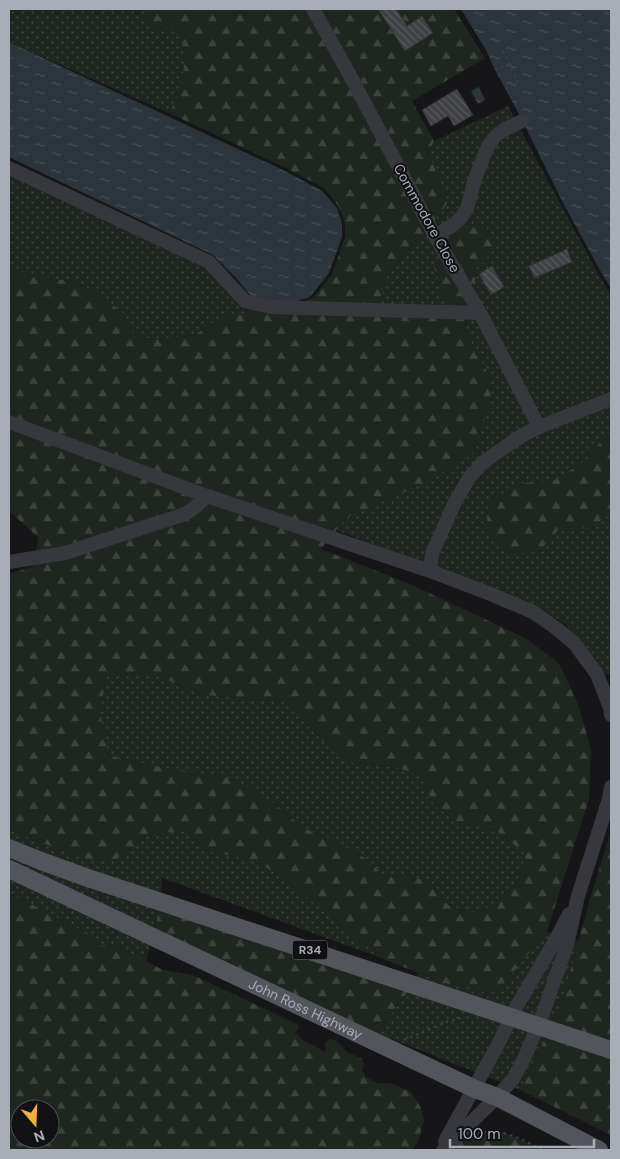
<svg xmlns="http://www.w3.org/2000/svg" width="620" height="1159" font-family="'DM Sans',sans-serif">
	<defs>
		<pattern id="grass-dots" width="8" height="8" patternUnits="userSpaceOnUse" patternTransform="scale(1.25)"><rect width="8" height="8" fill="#1e261f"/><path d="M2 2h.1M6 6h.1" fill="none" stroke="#3c433d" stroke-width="1.8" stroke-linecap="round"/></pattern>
		<pattern id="forest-firs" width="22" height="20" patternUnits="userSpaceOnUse" patternTransform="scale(1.25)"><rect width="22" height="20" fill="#1e261f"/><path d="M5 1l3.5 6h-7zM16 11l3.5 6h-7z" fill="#3c433d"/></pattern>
		<pattern id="water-ripples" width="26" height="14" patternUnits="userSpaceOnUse" patternTransform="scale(1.25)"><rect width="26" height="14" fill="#2c353c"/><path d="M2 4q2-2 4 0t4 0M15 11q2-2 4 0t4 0" fill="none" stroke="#485056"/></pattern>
		<pattern id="building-back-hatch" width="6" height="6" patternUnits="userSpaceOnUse" patternTransform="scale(1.25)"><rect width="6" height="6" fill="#404145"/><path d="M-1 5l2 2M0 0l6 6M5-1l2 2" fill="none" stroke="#595a5e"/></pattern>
	</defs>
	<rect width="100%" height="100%" fill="#161618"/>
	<!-- grass -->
	<g fill="url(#grass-dots)">
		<path d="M9 9H146L144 13 154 29 175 27 182 38 184 63 182 90 169 113 20 47 9 41Z"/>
		<path d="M508 106 597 272 611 295V673L606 675 582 642 564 623 534 605 336 530 346 518 473 454 480 430 491 379 467 335 464 309 379 304 387 277 414 242 441 213 447 201 428 152 434 141Z"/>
		<path d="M9 161 211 257 254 302 242 315 227 316 209 325 195 335 165 339 141 338 130 331 122 312 105 299 86 287 67 279 54 281 44 275 9 271Z"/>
		<path d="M107 673 154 674 204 695 285 702 322 740 349 762 396 767 420 775 434 805 457 822 495 830 526 854 517 883 484 911 467 913 444 902 431 883 407 875 383 876 370 861 332 840 303 828 274 803 150 765 108 755 100 712Z"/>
		<path d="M9 830 82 858 114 861 149 834 186 831 207 851 253 860 281 876 381 958 162 878 159 908 146 962 115 945 96 946 88 934 9 893Z"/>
		<path d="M547 932 579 941 560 1008 520 1090 377 1033 408 991 418 973 443 983 497 991Z"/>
	</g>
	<!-- forest -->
	<g fill="url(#forest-firs)" fill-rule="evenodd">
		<path d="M146 9H454L485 58 412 101 434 141 428 152 448 201 441 213 414 242 387 277 379 304 304 305 306 300 313 298 332 274 345 237V224L339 207 324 188 284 167 169 113 182 90 184 63 182 38 175 27 154 29 142 20Z"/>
		<path d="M471 224 486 226 494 245 486 260 475 269V282L482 298C462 305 458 309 439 296V281L434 267 441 256 451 246 453 238Z"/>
		<path d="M9 271 44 275 54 281 67 279 86 287 105 299 122 312 130 331 141 338 165 339 195 335 209 325 227 315H242L251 306 464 315 467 335 491 379 490 407 480 430 473 454 421 485 378 503 346 518 321 549 410 584 525 638 559 663 578 704 591 749 589 799 547 932 497 991 443 983 381 958 281 876 253 860 207 851 186 831 149 834 114 861 82 858 9 830V574L34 566 38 537 9 511ZM107 673 154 674 204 695 285 702 322 740 349 762 396 767 420 775 434 805 457 822 495 830 526 854 517 883 484 911 466 913 444 902 431 883 407 875 383 876 370 861 332 840 303 828 274 803 234 779 150 765 108 755 100 712Z"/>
		<path d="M609 433H611V513L590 528 558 530 544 546 513 556 487 535 488 504 516 483 551 482 581 464Z"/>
		<path d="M611 831V1135L520 1090 560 1008 590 899Z"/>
		<path d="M9 893 89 934 96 946 115 945 163 970 193 975 297 1024 299 1027 295 1033 306 1042 317 1047 325 1053 326 1043 329 1039 337 1041 348 1053 361 1058 364 1064 362 1070 366 1077 378 1083 393 1084 411 1092 421 1108 424 1121 418 1142 412 1150H9ZM20 1109H50V1139H20Z"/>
		<path d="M159 908 408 991 377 1033 155 929Z"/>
		<path d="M493 1131C511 1134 527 1142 543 1150H452C466 1138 473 1132 493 1131Z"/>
	</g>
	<!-- water -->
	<g fill="url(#water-ripples)">
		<path d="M461 9H611V288L601 272 563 203 519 114 495 70 486 50Z"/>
		<path d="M9 42 283 170 322 191 337 208 342 224V237L329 273 310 297 290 303 272 304 250 295 237 279 213 255 9 157Z"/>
		<path d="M479 87 485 100 478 104 471 91Z"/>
	</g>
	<!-- building -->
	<g fill="url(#building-back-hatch)" stroke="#303034">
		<path d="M378 9H396L407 26 422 16 433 33 405 51Z"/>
		<path d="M457 89 473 115 454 126 448 116 431 126 422 110Z"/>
		<path d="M567 249 572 262 534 278 529 266Z"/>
		<path d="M492 266 504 287 491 295 479 274Z"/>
	</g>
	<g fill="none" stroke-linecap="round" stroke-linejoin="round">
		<!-- path -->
		<g stroke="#3d3f44" stroke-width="2" stroke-dasharray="2.5 4" stroke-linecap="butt">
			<path d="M503 51 520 86"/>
			<path d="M495 70 509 64"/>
			<path d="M506 89 518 82"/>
			<path d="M404 1040 446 1022 465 1017"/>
			<path d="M478 1133C500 1127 524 1140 543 1150"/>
		</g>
		<!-- minor -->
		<g stroke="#37383d" stroke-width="14">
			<path d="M313 9 352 79 435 236 480 313 539 427"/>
			<path d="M9 168 209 262 245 301 270 307 480 313"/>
			<path d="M435 236C445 230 456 225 463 215 470 206 470 196 473 186 478 171 486 143 498 134 505 128 515 125 522 121"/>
			<path d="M9 422 207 496 430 571 488 593 533 612 556 628 574 643 597 674 610 708 611 715"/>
			<path d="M9 562 65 553 185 514 194 508 207 496"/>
			<path d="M430 571 432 554 454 504 469 478 482 463 521 436 539 427 611 399"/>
			<path d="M445 1141 501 1039 511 1016 555 941 569 914"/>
			<path d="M443 1150 497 1097 513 1079 524 1059 543 1013 567 945 578 896 609 799 611 787"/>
		</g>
		<!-- major -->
		<g stroke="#53555c" stroke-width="18">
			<path d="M9 848 41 861 88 878 611 1050"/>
			<path id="s1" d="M9 869 473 1088 497 1097 599 1150"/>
		</g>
	</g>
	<g text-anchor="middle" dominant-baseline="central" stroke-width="4" stroke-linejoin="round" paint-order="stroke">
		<!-- shield labels -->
		<rect fill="#111113" stroke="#7b7e86" stroke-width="1" x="292.5" y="940.5" width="35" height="19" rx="4"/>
		<g font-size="12" font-weight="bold" fill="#a8adb8">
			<text x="310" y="950">R34</text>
		</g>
		<!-- street labels -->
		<g font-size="14" fill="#a8adb8" stroke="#111113">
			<text transform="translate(427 218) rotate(61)">Commodore Close</text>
			<text stroke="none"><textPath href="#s1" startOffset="328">John Ross Highway</textPath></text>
		</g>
	</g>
	<!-- border -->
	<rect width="620" height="1159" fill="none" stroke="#a8adb8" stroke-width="20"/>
	<!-- north arrow -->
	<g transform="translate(35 1124) rotate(161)"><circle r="24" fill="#111113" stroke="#4d4f55"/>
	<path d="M0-4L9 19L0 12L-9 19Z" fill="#f2b134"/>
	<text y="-8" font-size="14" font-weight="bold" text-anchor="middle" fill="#a8adb8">N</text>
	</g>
	<!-- scale -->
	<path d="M450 1139v8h144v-8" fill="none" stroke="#a8adb8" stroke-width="2.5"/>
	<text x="458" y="1139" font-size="15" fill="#a8adb8" stroke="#111113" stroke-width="4" paint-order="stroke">100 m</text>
</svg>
